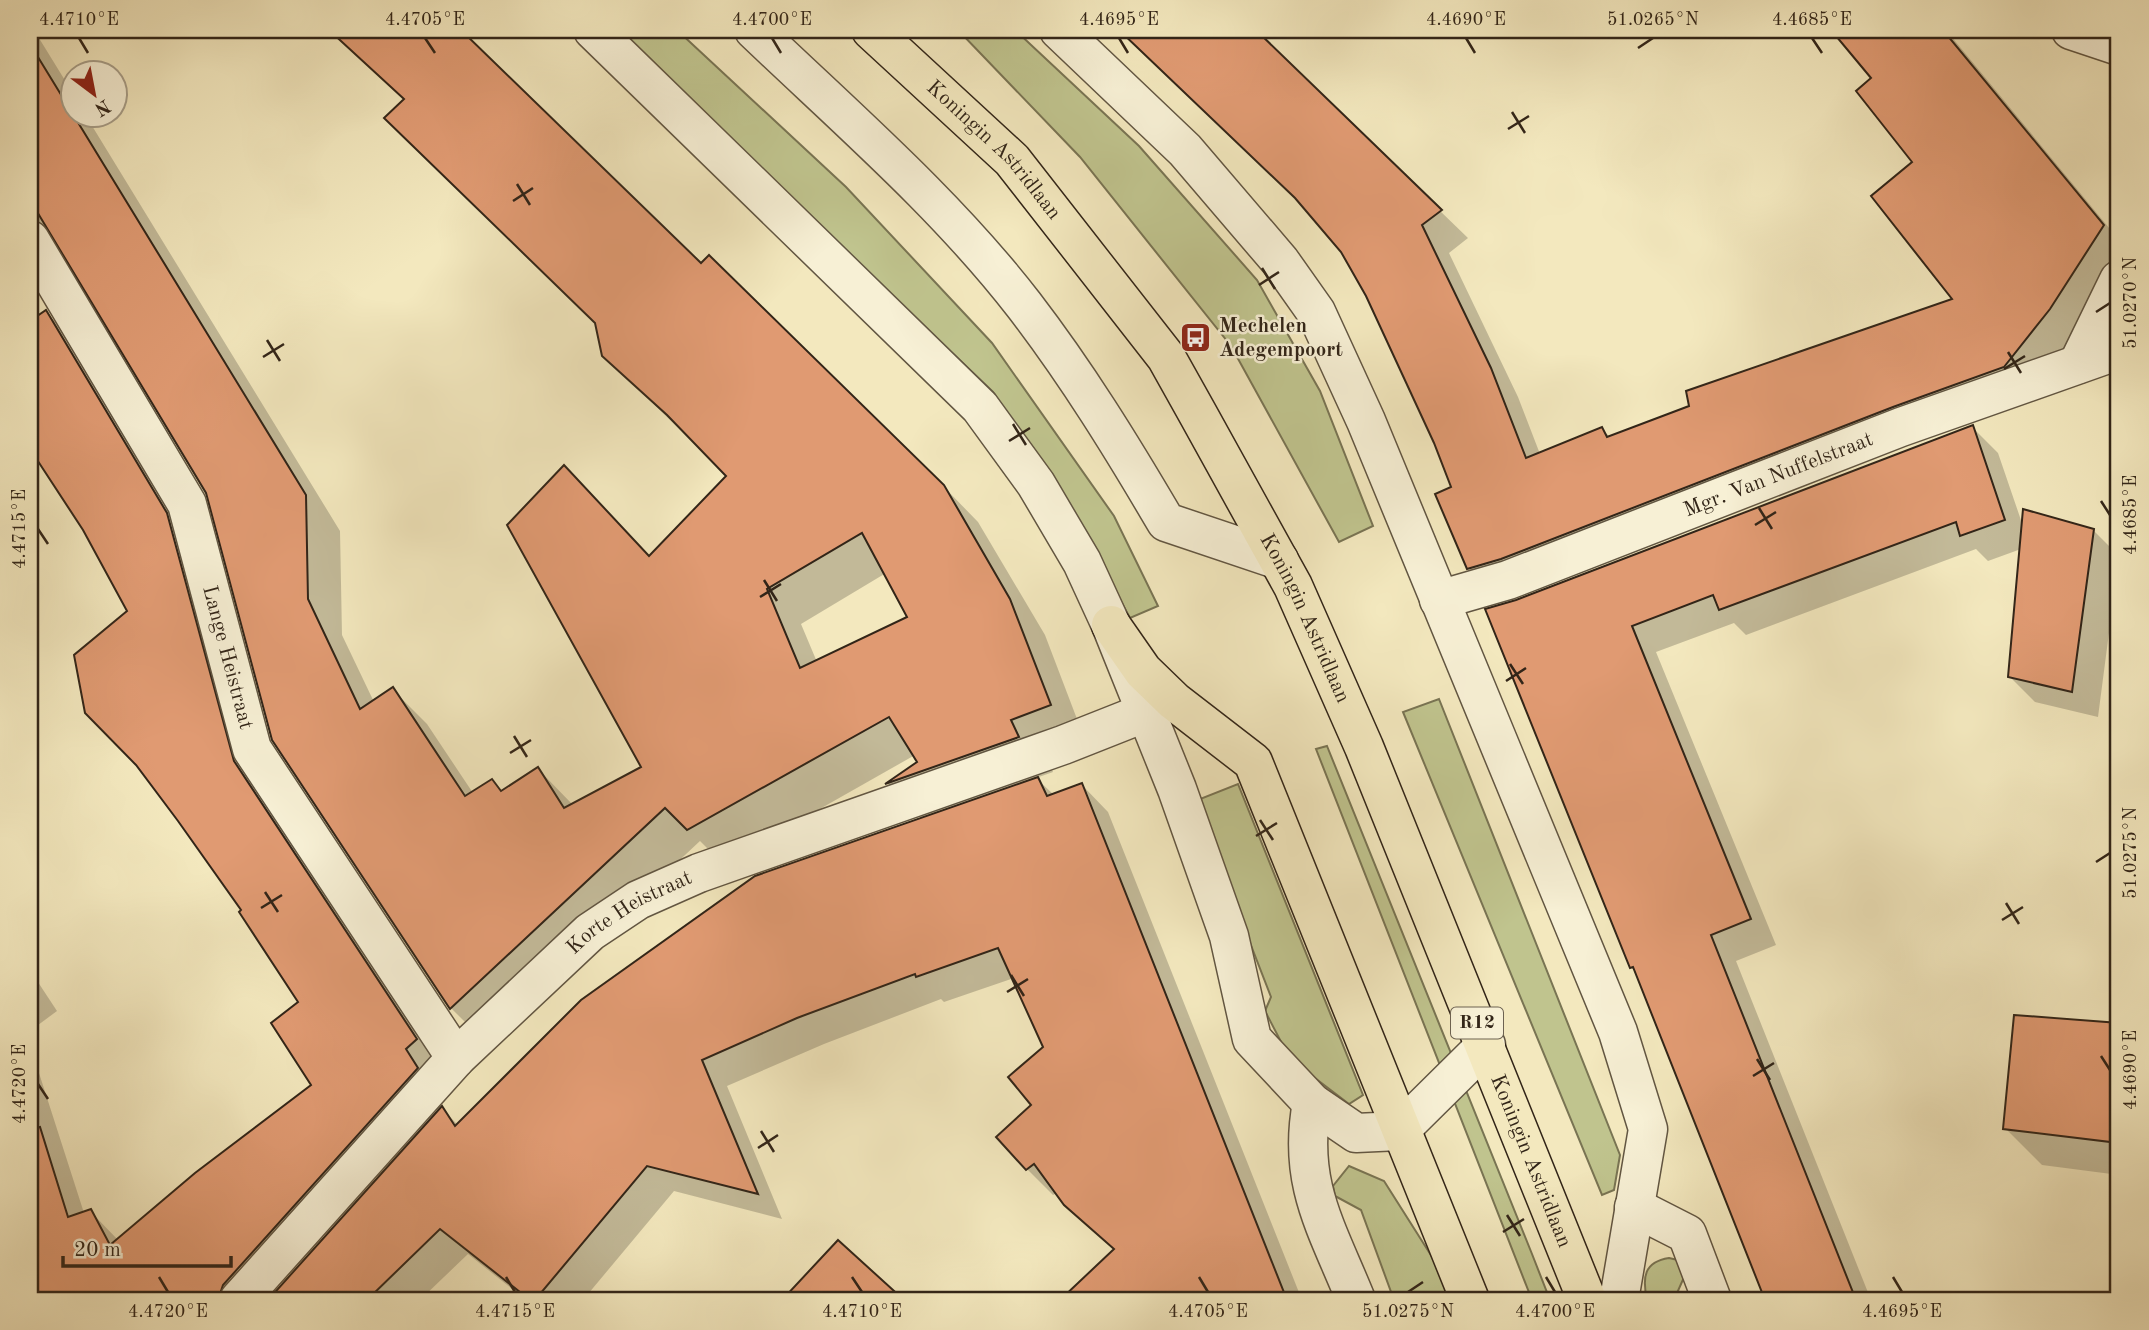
<svg xmlns="http://www.w3.org/2000/svg" width="2149" height="1330" font-family="'Old Standard TT',serif">
	<rect width="100%" height="100%" fill="#f3e8be"/>
	<filter id="stains"><feTurbulence type="fractalNoise" baseFrequency=".00286" numOctaves="4"/><feColorMatrix values="0 0 0 0 .2 0 0 0 0 .09 0 0 0 0 .02 0 0 0 .5 -.17"/></filter>
	<radialGradient id="worn" r=".72"><stop offset=".6" stop-color="#630" stop-opacity="0"/><stop offset="1" stop-color="#630" stop-opacity=".3"/></radialGradient>
	<!-- green -->
	<g fill="#c0c48e" stroke="#797453" stroke-width="2">
		<path d="M619 30H677L846 187 992 343 1114 516 1158 606 1130 618 1069 506 993 392 799 207Z"/>
		<path d="M958 30H1015L1139 146 1257 280 1320 391 1373 526 1339 542 1231 346 1080 157Z"/>
		<path d="M1439 699 1620 1155 1614 1190 1602 1195 1403 712Z"/>
		<path d="M1327 746 1532 1254 1550 1300H1532L1316 749Z"/>
		<path d="M1238 784 1363 1095 1349 1104 1290 1059 1265 1011 1271 997 1195 801Z"/>
		<path d="M1349 1166 1384 1181 1434 1260 1455 1300H1394L1361 1210 1335 1196 1333 1186Z"/>
		<path d="M1669 1258 1682 1261 1689 1266 1677 1293 1680 1300H1647C1642 1277 1644 1262 1669 1258Z"/>
	</g>
	<!-- shadow -->
	<g fill="#0003" fill-rule="evenodd">
		<path d="M30 30H34L74 95V116H86L340 531 342 635 374 702 393 690 427 724 473 793 492 782 503 792 538 769 573 805 644 768 564 467 650 557 728 476 603 355 597 323 405 100 330 30H457L701 265 943 486 978 522 1045 635 1085 740 1045 755 1053 772 1036 778 1054 795 1082 785 1108 812 1302 1300H1063L1115 1251 1057 1193 1053 1195 1027 1169 1034 1105 1045 1047 1014 978 944 1002 941 999 824 1044 727 1086 782 1219 674 1191 583 1300H526L468 1254 420 1300H271L442 1109 458 1125 923 819 888 784 920 762 915 755 723 864 700 841 485 1042 451 1008 208 492 65 252 54 255 30 276ZM886 573 910 617 817 662 801 624Z"/>
		<path d="M1121 30H1253L1468 238 1449 253 1518 397 1540 454 1602 429 1611 438 1955 300 1914 162 1873 79 1833 30H1946L2119 240V272L2032 395 1496 596 1468 568 1453 488 1436 442 1367 295 1343 251 1302 204Z"/>
		<path d="M46 312 72 339 192 541 259 789 442 1066 259 1300H30V1045L84 1213 90 1211 119 1241 313 1086 301 1002 244 910 130 612 85 529 30 448V323Z"/>
		<path d="M1972 427 1998 453 2023 526 2093 530 2119 556 2098 717 2035 702 2009 676 2021 549 1988 561 1976 549 1746 635 1734 623 1656 652 1776 945 1736 961 1871 1300H1767L1637 973 1631 967 1516 602Z"/>
		<path d="M30 970 57 1011 30 1031Z"/>
		<path d="M2015 1017 2119 1025V1175L2042 1165 2005 1128Z"/>
		<path d="M838 1242 901 1300H784Z"/>
	</g>
	<!-- building -->
	<g fill="#e09a72" stroke="#322518" stroke-width="2" fill-rule="evenodd">
		<path d="M329 30H461L701 263 709 255 944 485 1010 599 1051 705 1011 720 1019 737 885 784 917 762 889 717 687 830 665 808 450 1009 272 740 206 493 30 200V44L306 495 308 599 360 709 393 687 465 796 492 779 501 791 538 767 564 808 641 767 507 525 564 465 649 556 726 476 667 415 602 356 595 323 384 118 404 99ZM862 533 907 617 800 668 767 589Z"/>
		<path d="M1119 30H1256L1442 210 1422 225 1491 368 1526 458 1602 427 1607 437 1689 406 1686 391 1952 299 1871 196 1912 162 1856 91 1871 78 1831 30H1943L2104 225 2050 309 2004 367 1893 407 1501 559 1467 569 1435 494 1451 487 1434 443 1366 296 1341 252 1295 198Z"/>
		<path d="M46 310 167 513 234 761 417 1039 406 1049 418 1068 223 1285 218 1300H30V1129L40 1127 68 1217 91 1209 110 1245 195 1173 311 1085 271 1023 298 1002 239 912 241 910 178 821 136 765 85 713 74 655 127 611 83 530 30 449V321Z"/>
		<path d="M1973 425 2005 520 1960 536 1956 522 1719 610 1713 595 1632 626 1751 919 1711 935 1856 1300H1765L1633 967 1630 968 1485 609 1516 600Z"/>
		<path d="M2023 509 2094 529 2072 692 2008 677Z"/>
		<path d="M1038 777 1047 796 1082 783 1287 1300H1060L1114 1249 1064 1205 1034 1164 1026 1170 996 1137 1031 1105 1008 1077 1043 1047 998 948 916 977 915 974 797 1018 702 1060 758 1194 647 1166 535 1300H530L440 1229 367 1300H268L442 1106 455 1126 581 1000 755 876Z"/>
		<path d="M2014 1015 2119 1023V1143L2003 1129Z"/>
		<path d="M838 1240 904 1300H782Z"/>
	</g>
	<g fill="none" stroke-linecap="round" stroke-linejoin="round">
		<defs>
			<g id="street">
				<path d="M593 30 980 407 1036 484 1082 562 1111 625 1177 789 1229 936 1252 1039 1312 1103 1356 1133 1399 1131 1486 1045"/>
				<path d="M754 30C846 118 946 204 1024 305 1077 374 1122 447 1166 522L1279 560"/>
				<path d="M1059 30 1185 150 1280 261 1316 312 1366 421 1618 1032 1648 1129 1619 1300"/>
				<path d="M2071 30 2119 46"/>
				<path id="s1" d="M30 240 187 504 252 749 456 1058"/>
				<path d="M2078 364 2119 280"/>
				<path id="s2" d="M1439 600 1508 580 1901 427 2119 350"/>
				<path d="M1312 1103C1297 1183 1327 1228 1356 1300"/>
				<path d="M1634 1207 1687 1234 1712 1300"/>
				<path id="s3" d="M239 1300 456 1058 590 932 638 900 699 873 1063 745 1144 713"/>
			</g>
			<g id="primary">
				<path id="s4" d="M871 30 1012 160 1166 357 1199 416 1293 586 1364 747 1587 1300"/>
				<path d="M1111 625 1143 671 1174 701 1253 762 1470 1300"/>
			</g>
		</defs>
		<!-- street casing -->
		<use href="#street" stroke="#625642" stroke-width="41"/>
		<!-- primary casing -->
		<use href="#primary" stroke="#322518" stroke-width="41"/>
		<!-- street -->
		<use href="#street" stroke="#f7f0d5" stroke-width="38"/>
		<!-- primary -->
		<use href="#primary" stroke="#f3e8be" stroke-width="38"/>
	</g>
	<!-- ticks -->
	<path fill="none" stroke="#322518" stroke-width="2.5" d="M79 38 88 53M425 38 435 53M772 38 781 53M1119 38 1128 53M1466 38 1475 53M1812 38 1822 53M1638 48 1653 38M1512 112 1525 133M1508 129 1529 116M517 184 530 205M513 201 533 188M1262 268 1275 289M1259 285 1279 272M2096 312 2110 303M267 340 280 361M2008 352 2021 373M263 357 284 344M2004 369 2025 356M1013 424 1026 445M1009 441 1030 428M2101 501 2110 515M1759 508 1772 529M1755 525 1776 512M38 529 48 544M764 580 777 601M760 597 781 584M1510 664 1523 684M1506 681 1526 668M514 736 527 757M510 753 531 740M1260 820 1273 840M1256 836 1277 823M2096 862 2110 853M265 892 278 912M2006 903 2019 924M261 908 282 895M2002 920 2023 907M1011 975 1024 996M1007 992 1028 979M2101 1056 2110 1070M1757 1059 1770 1080M1753 1076 1774 1063M38 1084 48 1099M761 1131 774 1152M758 1148 778 1135M1507 1215 1520 1236M1503 1232 1524 1219M159 1277 168 1292M506 1277 515 1292M852 1277 862 1292M1199 1277 1208 1292M1546 1277 1555 1292M1893 1277 1902 1292M1408 1292 1423 1282"/>
	<!-- icons -->
	<defs>
		<symbol id="bus-square" viewBox="-11 -11 22 22"><rect x="-9" y="-9" width="18" height="18" rx="4" fill="#8f2418" stroke="#f7f0d5"/><path d="M-5-6H5V4H4V6H2V4H-2V6H-4V4H-5ZM-3.5-4V0h7V-4ZM-3.5 1.2v1.5H-2V1.2ZM2 1.2v1.5H3.5V1.2Z" fill="#fff"/></symbol>
	</defs>
	<g fill-rule="evenodd">
		<use href="#bus-square" x="1178" y="320" width="35" height="35"/>
	</g>
	<g text-anchor="middle" dominant-baseline="central" stroke-width="5" stroke-linejoin="round" paint-order="stroke">
		<!-- shield labels -->
		<rect fill="#f7f0d5" stroke="#6d6251" stroke-width="2" x="1451" y="1007.5" width="52" height="31" rx="5"/>
		<g font-size="19" font-weight="bold" fill="#322518">
			<text x="1477" y="1023">R12</text>
		</g>
		<!-- street labels -->
		<g font-size="21" fill="#322518" stroke="#f7f0d5">
			<text stroke="none"><textPath href="#s4" startOffset="172">Koningin Astridlaan</textPath></text>
			<text stroke="none"><textPath href="#s2" startOffset="362">Mgr. Van Nuffelstraat</textPath></text>
			<text stroke="none"><textPath href="#s4" startOffset="738">Koningin Astridlaan</textPath></text>
			<text stroke="none"><textPath href="#s1" startOffset="466">Lange Heistraat</textPath></text>
			<text stroke="none"><textPath href="#s3" startOffset="553">Korte Heistraat</textPath></text>
			<text stroke="none"><textPath href="#s4" startOffset="1326">Koningin Astridlaan</textPath></text>
		</g>
		<!-- poi labels -->
		<g font-size="21" font-weight="bold" fill="#322518" stroke="#f7f0d5" text-anchor="start">
			<text x="1219" y="326">Mechelen<tspan x="1219" dy="24">Adegempoort</tspan></text>
		</g>
	</g>
	<!-- margin -->
	<rect width="2149" height="1330" fill="none" stroke="#f3e8be" stroke-width="77"/>
	<!-- north arrow -->
	<g transform="translate(94 94) rotate(148)"><circle r="33" fill="#f7f0d5" stroke="#a89f89" stroke-width="2"/>
	<path d="M0-5L12 26L0 18L-12 26Z" fill="#8f2418"/>
	<text y="-10" font-size="19" font-weight="bold" text-anchor="middle" fill="#322518">N</text>
	</g>
	<!-- scale -->
	<path d="M63 1256v10h168v-10" fill="none" stroke="#322518" stroke-width="3.5"/>
	<text x="74" y="1256" font-size="21" fill="#322518" stroke="#f7f0d5" stroke-width="5" paint-order="stroke">20 m</text>
	<rect x="38" y="38" width="2072" height="1254" fill="none" stroke="#322518" stroke-width="2.5"/>
	<g font-size="18" text-anchor="middle" fill="#322518">
		<text x="79" y="25">4.4710°E</text>
		<text x="425" y="25">4.4705°E</text>
		<text x="772" y="25">4.4700°E</text>
		<text x="1119" y="25">4.4695°E</text>
		<text x="1466" y="25">4.4690°E</text>
		<text x="1653" y="25">51.0265°N</text>
		<text x="1812" y="25">4.4685°E</text>
		<text transform="translate(2130 303) rotate(-90)" y="6">51.0270°N</text>
		<text transform="translate(2130 515) rotate(-90)" y="6">4.4685°E</text>
		<text transform="translate(19 529) rotate(-90)" y="6">4.4715°E</text>
		<text transform="translate(2130 853) rotate(-90)" y="6">51.0275°N</text>
		<text transform="translate(2130 1070) rotate(-90)" y="6">4.4690°E</text>
		<text transform="translate(19 1084) rotate(-90)" y="6">4.4720°E</text>
		<text x="168" y="1317">4.4720°E</text>
		<text x="515" y="1317">4.4715°E</text>
		<text x="862" y="1317">4.4710°E</text>
		<text x="1208" y="1317">4.4705°E</text>
		<text x="1408" y="1317">51.0275°N</text>
		<text x="1555" y="1317">4.4700°E</text>
		<text x="1902" y="1317">4.4695°E</text>
	</g>
	<rect width="100%" height="100%" filter="url(#stains)"/>
	<rect width="100%" height="100%" fill="url(#worn)"/>
</svg>
